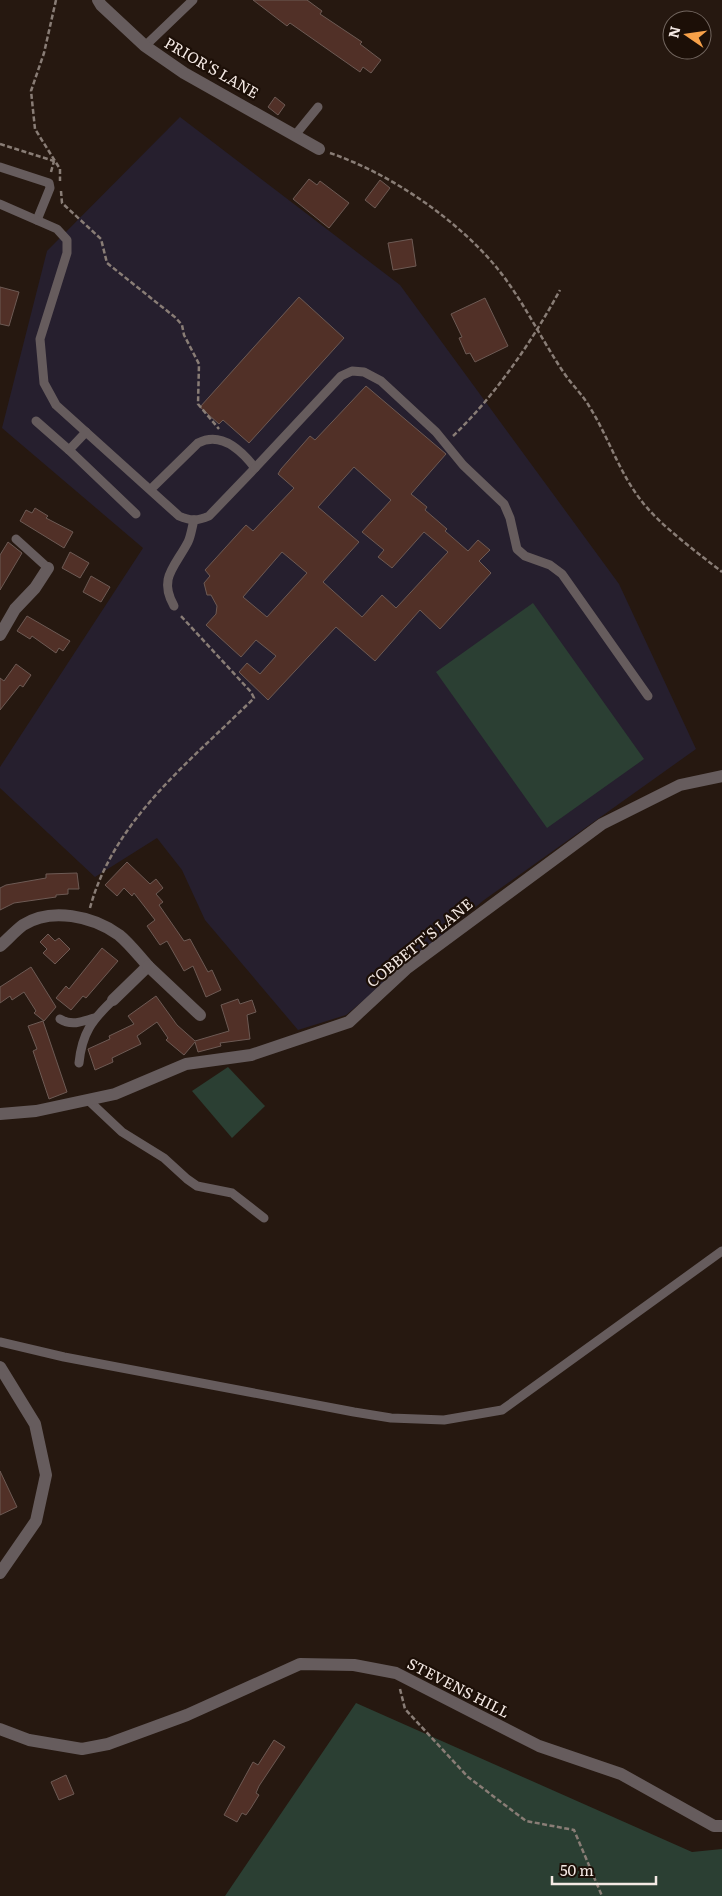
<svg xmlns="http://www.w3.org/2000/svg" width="722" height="1896" font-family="Literata,serif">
	<rect width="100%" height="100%" fill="#261810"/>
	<!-- education -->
	<path fill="#261f2e" d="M180 117 400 285 619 584 696 749 484 900 346 1015 298 1030 205 920 182 870 157 838 95 877 0 788V767L143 548 2 428 47 251Z"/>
	<!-- green -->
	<g fill="#2b3f33">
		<path d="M533 603 644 759 547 828 436 672Z"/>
		<path d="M228 1067 265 1106 232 1138 192 1091Z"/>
		<path d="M356 1703 692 1852 722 1849V1896H225Z"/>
	</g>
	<!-- building -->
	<g fill="#513027" stroke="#6d5a54" fill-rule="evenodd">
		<path d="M253 0H307L322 11 320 14 362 42 360 44 381 60 371 73 363 67 360 72 290 23 287 26Z"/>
		<path d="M275 97 285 105 278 115 268 107Z"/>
		<path d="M309 179 317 185 320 181 349 203 329 228 293 199Z"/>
		<path d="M380 180 390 188 375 208 365 200Z"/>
		<path d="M412 239 416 266 393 270 388 243Z"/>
		<path d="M0 287 19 292 9 326 0 324Z"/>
		<path d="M299 297 344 338 249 443 223 420 219 424 200 407Z"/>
		<path d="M485 298 508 346 475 362 470 353 466 354 459 338 462 337 451 314Z"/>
		<path d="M366 386 446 454 411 494 427 507 425 510 447 529 445 531 468 551 478 540 490 550 479 561 491 573 440 629 420 610 375 661 336 627 268 700 239 672 247 663 260 674 276 656 256 640 241 657 206 625 216 614 217 606 211 595H207L204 583 210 576 205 570 246 525 253 531 294 488 278 474 281 469 310 436 315 440ZM354 467 391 500 362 532 384 550 378 557 392 568 424 532 448 552 398 606 396 608 382 595 362 617 323 582 359 542 318 507ZM282 552 307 573 267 617 243 597Z"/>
		<path d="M35 508 48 516 46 518 73 532 64 548 20 521 26 510 32 513Z"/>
		<path d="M8 542 22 553 0 590V555Z"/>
		<path d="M70 552 89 563 80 578 62 568Z"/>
		<path d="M91 576 110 587 101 602 83 592Z"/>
		<path d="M27 616 70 641 63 651 59 648 56 653 32 636 30 639 17 631Z"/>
		<path d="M16 664 31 675 23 687 20 685 0 710V678L4 681Z"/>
		<path d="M127 862 150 884 156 879 163 888 156 894 163 902 159 905 184 941 190 939 208 972 212 970 221 990 206 997 193 966 184 971 167 941 160 945 147 926 155 920 134 893 132 896 124 888 117 896 105 885Z"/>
		<path d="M77 873 79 889H68V894L56 895V897L14 903 0 910V888L6 885 46 878V874Z"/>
		<path d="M48 934 55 941 59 938 70 949 55 964 43 953 47 949 40 942Z"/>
		<path d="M102 948 118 961 86 998 83 996 71 1010 56 998 66 986 69 989Z"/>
		<path d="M31 967 56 1007 44 1021 34 1013 36 1011 24 992 12 1000 10 996 0 1003V987Z"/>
		<path d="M156 996 177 1025 195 1041 229 1031 221 1005 238 999 240 1004 252 1000 256 1012 247 1015 250 1039 220 1043 221 1046 198 1052 195 1042 184 1055 166 1040 168 1038 157 1022 137 1036 141 1044 112 1058 113 1062 95 1070 88 1049 110 1039 109 1036 134 1024 128 1016Z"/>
		<path d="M43 1021 67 1092 49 1099 33 1051 37 1049 28 1026Z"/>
		<path d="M0 1471 17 1507 0 1515Z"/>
		<path d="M274 1740 285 1747 259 1786 256 1793 259 1795 251 1808 246 1815 242 1813 237 1822 224 1815 253 1762 258 1765Z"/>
		<path d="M66 1775 74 1794 59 1800 51 1782Z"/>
	</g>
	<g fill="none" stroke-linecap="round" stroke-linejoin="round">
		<!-- path -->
		<g stroke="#897d76" stroke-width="2.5" stroke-dasharray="5 2.5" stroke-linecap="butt">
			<path d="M56 0 44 53 31 91 35 129 60 169V181"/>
			<path d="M0 144 54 161"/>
			<path d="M330 153C389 173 457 219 497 268 523 300 541 339 564 373 572 385 582 394 589 406 608 436 618 470 640 499 658 524 698 553 722 572"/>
			<path d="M51 172 54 161"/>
			<path d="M61 191 62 203 101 239 107 263 176 318 182 325 184 335 199 364 198 404 219 429"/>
			<path d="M453 436C495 396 533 340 560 290"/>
			<path d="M90 908C114 819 191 761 254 698L251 692 180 615"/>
			<path d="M400 1689 405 1709 468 1777 526 1821 574 1830 602 1896"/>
		</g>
		<!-- service -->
		<g stroke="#665c5d" stroke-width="9">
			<path d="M145 46 193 0"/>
			<path d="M296 134 318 107"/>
			<path d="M0 167 49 183 50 188 37 220"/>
			<path d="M0 204 57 229 67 240V253L40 339 44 383 56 405 179 516C190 521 198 521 209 516L255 468C242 451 221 431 198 443L151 489"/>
			<path d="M36 421 69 450"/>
			<path d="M86 432 69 450 136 514"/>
			<path d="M255 468 341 376 352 371 364 372 381 381 436 432 463 465 504 504 510 518 517 549 525 556 550 565 562 574 648 696"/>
			<path d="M16 539 48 568"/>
			<path d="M174 606C158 578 175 567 188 542 191 536 192 527 194 520"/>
			<path d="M60 1019C71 1026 82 1022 94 1018"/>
			<path d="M79 1063C82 1033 92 1020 113 1000"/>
			<path d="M88 1100 122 1132 164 1158 187 1179 197 1186 232 1193 264 1218"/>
			<path d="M0 1342 64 1357 354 1412 391 1418 444 1420 502 1410 722 1251"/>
		</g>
		<!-- minor -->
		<g stroke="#665c5d" stroke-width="12">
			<path d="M98 0 101 5 145 46 184 73 319 149"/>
			<path d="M0 635 15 609 35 588 48 568"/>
			<path d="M0 946C8 939 15 931 23 925 51 907 93 916 119 935 129 943 139 956 148 966L113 1000"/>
			<path d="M148 966 200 1015"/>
			<path d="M0 1114 36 1111 115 1094 186 1064 251 1055 349 1022 406 969 602 824 680 785 722 776"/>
			<path d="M0 1367 35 1424 46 1475 36 1521 0 1573"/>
			<path d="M0 1729 29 1740 82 1749 108 1744 187 1715 300 1664 354 1665 396 1673 539 1746 621 1774 714 1826H722"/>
		</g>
	</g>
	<g text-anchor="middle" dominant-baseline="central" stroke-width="4.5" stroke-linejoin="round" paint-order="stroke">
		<!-- street labels -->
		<g font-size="15" fill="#f4e9e4" stroke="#1c0f07">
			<text transform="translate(212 67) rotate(30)">PRIOR'S LANE</text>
			<text transform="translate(419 942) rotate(-39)">COBBETT'S LANE</text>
			<text transform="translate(459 1687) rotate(27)">STEVENS HILL</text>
		</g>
	</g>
	<!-- north arrow -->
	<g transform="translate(687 35) rotate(283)"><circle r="24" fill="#1c0f07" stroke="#72665f"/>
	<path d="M0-4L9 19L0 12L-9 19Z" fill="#f7a149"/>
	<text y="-8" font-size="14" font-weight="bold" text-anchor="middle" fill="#f4e9e4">N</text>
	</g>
	<!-- scale -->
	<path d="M552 1876v8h104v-8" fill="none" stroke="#f4e9e4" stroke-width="2.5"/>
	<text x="560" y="1876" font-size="15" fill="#f4e9e4" stroke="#1c0f07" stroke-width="4" paint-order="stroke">50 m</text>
</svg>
